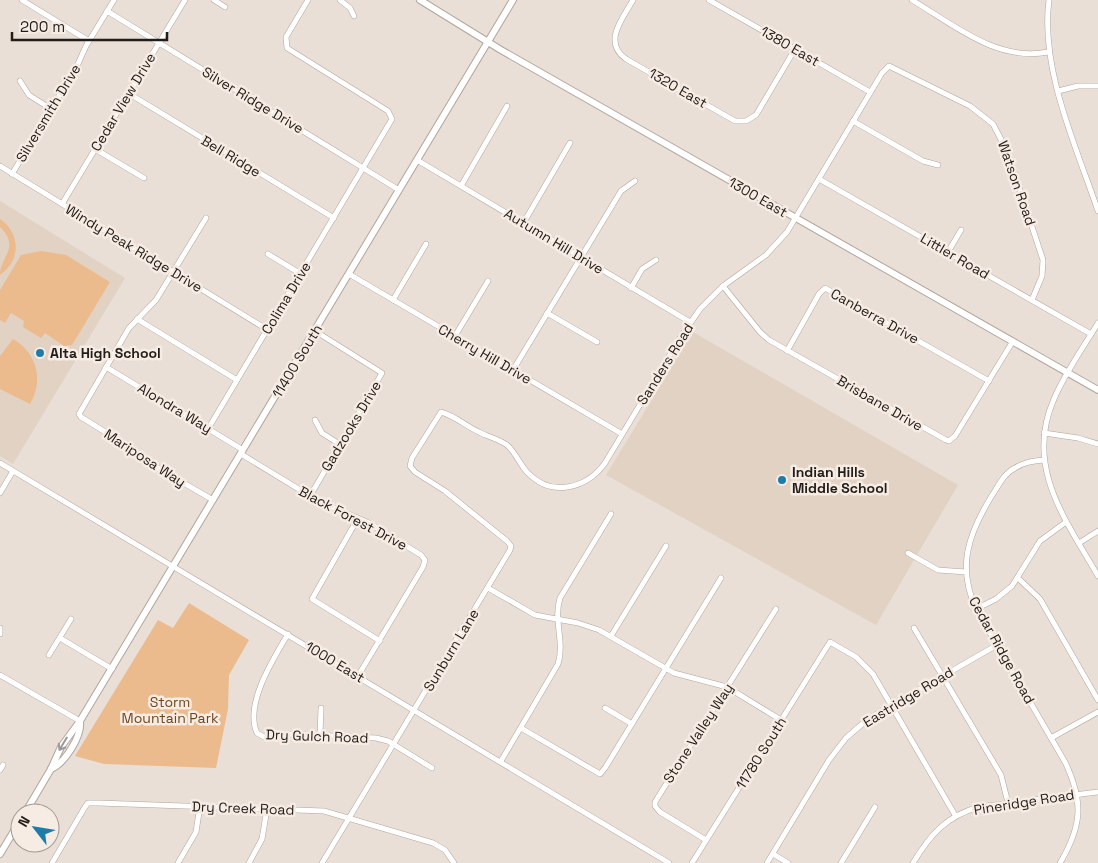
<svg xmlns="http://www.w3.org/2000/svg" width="1098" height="863" font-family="'Space Grotesk',sans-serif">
	<rect width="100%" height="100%" fill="#e9dfd6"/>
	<!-- built -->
	<g fill="#e2d2c4">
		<path d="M0 201 125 278 13 464 0 456Z"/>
		<path d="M693 332 958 485 876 625 606 475Z"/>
	</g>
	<!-- green -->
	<g fill="#ecbb8d">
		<path d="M0 219C21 233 21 261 0 275 0 256 21 248 0 227Z"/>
		<path d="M41 251 66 255 110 282 72 345 64 346 45 333 41 338 23 327 24 321 11 313 5 323 0 320V290L21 255Z"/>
		<path d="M13 339C37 353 44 380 30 404L0 389V356Z"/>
		<path d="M189 603 249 640 229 675 228 709 216 768 104 764 75 756 158 620 173 628Z"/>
	</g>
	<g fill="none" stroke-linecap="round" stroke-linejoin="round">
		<defs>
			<g id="minor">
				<path d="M22 0 89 41"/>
				<path d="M214 0 225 7"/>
				<path d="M340 0 350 8 354 16"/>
				<path d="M633 0C623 18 602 42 626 59L735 121H746L756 115 795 49"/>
				<path d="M709 0 870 92"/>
				<path d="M912 0C954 25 997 62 1048 52"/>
				<path d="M1049 0C1040 69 1076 146 1098 211"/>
				<path d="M107 11 399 190"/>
				<path d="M20 81 29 95 51 109"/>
				<path d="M1058 91 1078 86H1098"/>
				<path d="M128 93 334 218"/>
				<path d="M853 121 923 161 938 165"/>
				<path d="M95 149 144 178"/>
				<path d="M417 160 690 322"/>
				<path d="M0 166 268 330"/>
				<path d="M12 174 77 66 86 46 114 0"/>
				<path d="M819 179 1091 334"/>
				<path d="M461 186 507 106"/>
				<path d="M62 204 185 0"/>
				<path d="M206 218 156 300 129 328 79 414 81 417 128 446 151 464 213 500"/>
				<path d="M524 222 570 143"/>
				<path d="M948 252 961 230"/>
				<path d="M268 254 301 274"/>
				<path d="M349 274 622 434"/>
				<path d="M723 286 760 332 769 340 946 440 949 441 955 436 1013 341"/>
				<path d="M631 288 642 269 656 260"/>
				<path d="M393 300 426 244"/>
				<path d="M547 313 597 342"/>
				<path d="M137 319 237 380"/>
				<path d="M1098 323C1083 348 1065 373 1054 399 1024 467 1066 520 1098 576"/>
				<path d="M455 336 488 281"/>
				<path d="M787 351 819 294 825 288 989 381"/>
				<path d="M106 367 243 450"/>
				<path d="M513 370 621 191 635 181"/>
				<path d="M315 420 322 433 341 445"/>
				<path d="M208 429 392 119 388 111 287 48 286 37 308 0"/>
				<path d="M1044 433 1078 438 1098 444"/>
				<path d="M241 454 320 502 367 522 421 555 425 560 423 567 358 676"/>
				<path d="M1044 460C1034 461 1024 462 1015 468 1003 474 998 487 991 497 968 535 957 567 976 609L1065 762C1084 802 1082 826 1060 863"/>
				<path d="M0 463 669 863"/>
				<path d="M0 493 13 471"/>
				<path d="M310 496 382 373 315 331"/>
				<path d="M358 518 312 599 380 641"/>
				<path d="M1079 543 1098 531"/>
				<path d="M908 553 938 570 966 572"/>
				<path d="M1019 579 1040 599 1098 700"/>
				<path d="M488 588 535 615 578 623 599 630 674 673 727 687 781 720"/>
				<path d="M976 609 996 599 1012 586 1040 541 1066 522"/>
				<path d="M0 628V634"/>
				<path d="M914 628 1001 775 1008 803"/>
				<path d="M288 634C274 658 244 704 257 733L264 737 289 734 376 738 388 741 432 768"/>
				<path d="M611 636 666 546"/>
				<path d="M60 638 112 669"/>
				<path d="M49 655 71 619"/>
				<path d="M0 675 80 721"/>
				<path d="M605 708 632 724"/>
				<path d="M521 728 600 774 605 768 721 578"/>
				<path d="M320 735 321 708"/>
				<path d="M1051 738 1098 712"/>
				<path d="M501 761 558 664C565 642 553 620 560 598L611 514"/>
				<path d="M0 770 3 765"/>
				<path d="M706 840 660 812 655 806V802L776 609"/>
				<path d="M773 854 788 863"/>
				<path d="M52 863 85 807 88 803H98L324 811 433 843 445 850 454 863"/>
				<path d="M178 863 196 832 200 806"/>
				<path d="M249 863 262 839 267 809"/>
				<path d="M322 863 510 550 511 546 507 541 445 491 415 472 410 466 412 458 441 412C455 416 466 426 479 432 488 437 499 439 507 445 516 453 520 465 528 473 552 498 587 488 605 463L680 338 700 309 723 286 766 255 787 232 882 73 889 66 970 106 993 124 1007 151 1043 260 1042 276 1032 300"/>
				<path d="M692 863 830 642 856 657 873 674 955 815"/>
				<path d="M767 863 829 760 846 738 868 719 997 645"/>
				<path d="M841 863 875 807"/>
				<path d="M913 863C930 835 946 816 979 807L1098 792"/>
			</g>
			<g id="major">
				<path d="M420 0 501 50 1098 390"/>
				<path d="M51 769C65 763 82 736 80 721"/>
				<path d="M25 813 51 769 61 747 80 721 513 0"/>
				<path d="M0 854 20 821"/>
			</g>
		</defs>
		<!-- minor casing -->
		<use href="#minor" stroke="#b0a69d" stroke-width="6"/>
		<!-- major casing -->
		<use href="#major" stroke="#b0a69d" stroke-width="8"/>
		<!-- minor -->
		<use href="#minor" stroke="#fff" stroke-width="5"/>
		<!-- major -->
		<use href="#major" stroke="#fff" stroke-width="6"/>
	</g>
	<!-- one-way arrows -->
	<defs><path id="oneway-shaft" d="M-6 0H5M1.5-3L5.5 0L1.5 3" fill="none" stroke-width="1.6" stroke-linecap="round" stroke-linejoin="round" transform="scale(1.25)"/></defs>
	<use stroke="#9b9998" href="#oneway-shaft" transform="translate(63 744) rotate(121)"/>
	<!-- markers -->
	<g fill="#1e7ca9" stroke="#f7ece3" stroke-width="2">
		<circle cx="40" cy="353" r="5"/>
		<circle cx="782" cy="480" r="5"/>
	</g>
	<g text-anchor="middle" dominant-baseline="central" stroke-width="5" stroke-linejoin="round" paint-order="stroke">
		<!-- street labels -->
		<g font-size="14" fill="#211d1a" stroke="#f7ece3">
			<text transform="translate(790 46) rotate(30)">1380 East</text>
			<text transform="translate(678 88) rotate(30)">1320 East</text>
			<text transform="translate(253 100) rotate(31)">Silver Ridge Drive</text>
			<text transform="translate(123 102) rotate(-59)">Cedar View Drive</text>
			<text transform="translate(48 113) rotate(-59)">Silversmith Drive</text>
			<text transform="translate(231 156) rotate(31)">Bell Ridge</text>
			<text transform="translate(1017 183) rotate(71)">Watson Road</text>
			<text transform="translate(758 197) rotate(30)">1300 East</text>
			<text transform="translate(554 241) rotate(31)">Autumn Hill Drive</text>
			<text transform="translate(134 248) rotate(31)">Windy Peak Ridge Drive</text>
			<text transform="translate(955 256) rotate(30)">Littler Road</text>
			<text transform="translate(286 298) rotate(-59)">Colima Drive</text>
			<text transform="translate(875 316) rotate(29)">Canberra Drive</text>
			<text transform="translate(485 354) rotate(30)">Cherry Hill Drive</text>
			<text transform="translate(297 361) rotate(-59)">11400 South</text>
			<text transform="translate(665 364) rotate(-58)">Sanders Road</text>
			<text transform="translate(880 403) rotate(30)">Brisbane Drive</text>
			<text transform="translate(175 408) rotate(31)">Alondra Way</text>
			<text transform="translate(351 426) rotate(-59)">Gadzooks Drive</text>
			<text transform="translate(145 458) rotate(33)">Mariposa Way</text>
			<text transform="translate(353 518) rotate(28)">Black Forest Drive</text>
			<text transform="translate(451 650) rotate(-59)">Sunburn Lane</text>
			<text transform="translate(1002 650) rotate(61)">Cedar Ridge Road</text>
			<text transform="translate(335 662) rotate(31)">1000 East</text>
			<text transform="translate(908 697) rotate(-31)">Eastridge Road</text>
			<text transform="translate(698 733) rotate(-57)">Stone Valley Way</text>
			<text transform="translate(317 736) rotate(2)">Dry Gulch Road</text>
			<text transform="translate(761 753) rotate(-58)">11780 South</text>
			<text transform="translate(1024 802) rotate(-9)">Pineridge Road</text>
			<text transform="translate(243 808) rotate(2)">Dry Creek Road</text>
		</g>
		<!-- poi labels -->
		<g font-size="14" font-weight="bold" fill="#211d1a" stroke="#f7ece3" text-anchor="start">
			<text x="50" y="353">Alta High School</text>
			<text x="792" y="472">Indian Hills<tspan x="792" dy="16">Middle School</tspan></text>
		</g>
		<!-- park labels -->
		<g font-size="14" fill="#704619" stroke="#f7ece3">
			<text x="170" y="702">Storm<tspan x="170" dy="16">Mountain Park</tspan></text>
		</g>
	</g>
	<!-- north arrow -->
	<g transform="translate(35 828) rotate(301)"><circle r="24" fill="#f7ece3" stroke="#a19993"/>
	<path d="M0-4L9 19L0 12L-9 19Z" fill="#1e7ca9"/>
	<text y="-8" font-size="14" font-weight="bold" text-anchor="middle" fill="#211d1a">N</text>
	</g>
	<!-- scale -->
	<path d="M12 32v8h155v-8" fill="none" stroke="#211d1a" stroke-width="2.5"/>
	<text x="20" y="32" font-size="15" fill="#211d1a" stroke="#f7ece3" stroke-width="4" paint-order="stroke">200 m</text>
</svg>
